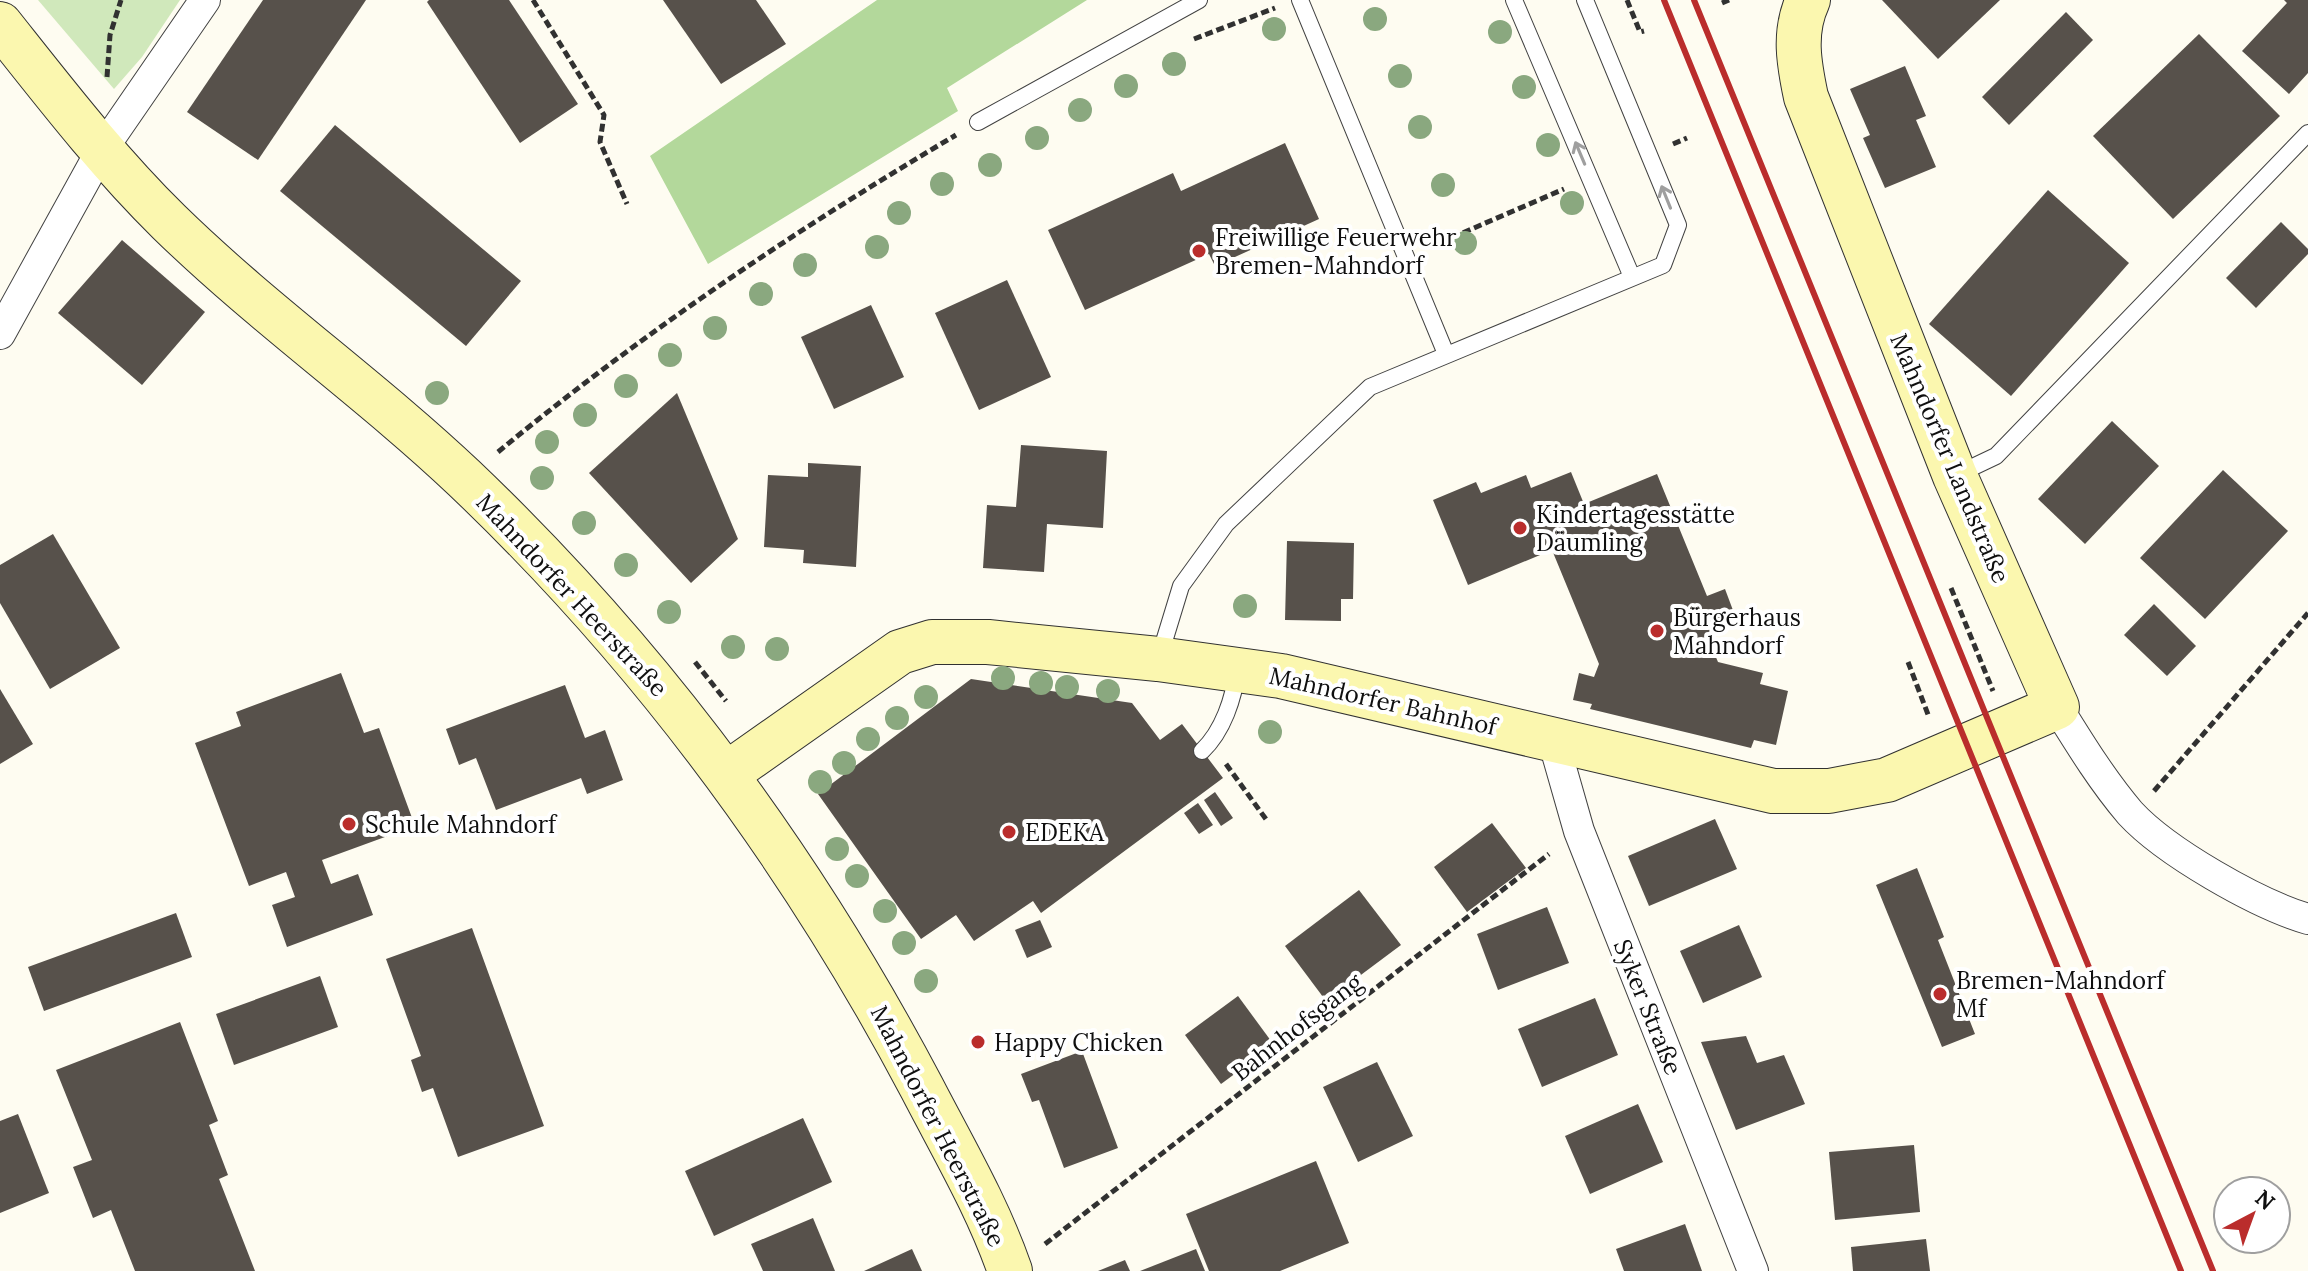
<svg xmlns="http://www.w3.org/2000/svg" width="2308" height="1271" font-family="Lora,serif">
	<rect width="100%" height="100%" fill="#fefcf1"/>
	<!-- green -->
	<path fill="#d0e8bb" d="M38 0H180L142 57 114 89Z"/>
	<!-- forest -->
	<path fill="#b3d89b" d="M877 0H1087L947 88 958 111 708 264 650 156Z"/>
	<!-- building -->
	<g fill="#57514b">
		<path d="M263 0H366L258 160 187 112Z"/>
		<path d="M429 0H509L578 104 520 143 427 2Z"/>
		<path d="M663 0H756L786 44 721 84Z"/>
		<path d="M1882 0H2000L1938 59Z"/>
		<path d="M2284 0H2308V73L2289 94 2242 51 2287 3Z"/>
		<path d="M2066 12 2093 40 2009 125 1982 97Z"/>
		<path d="M2199 34 2280 116 2173 219 2093 136Z"/>
		<path d="M1905 66 1926 116 1916 120 1936 167 1885 188 1863 138 1870 135 1850 89Z"/>
		<path d="M335 125 521 281 466 346 280 191Z"/>
		<path d="M1285 143 1319 219 1215 266 1209 254 1085 310 1048 230 1173 173 1181 191Z"/>
		<path d="M2048 190 2129 263 2011 396 1929 324Z"/>
		<path d="M2281 222 2308 249V254L2256 308 2226 278Z"/>
		<path d="M122 240 205 312 142 385 58 313Z"/>
		<path d="M1007 280 1051 377 979 410 935 313Z"/>
		<path d="M871 305 904 377 834 409 801 337Z"/>
		<path d="M677 393 738 539 691 583 589 473Z"/>
		<path d="M2112 421 2159 466 2085 544 2038 499Z"/>
		<path d="M1021 445 1107 451 1103 528 1047 524 1044 572 983 568 987 505 1016 507Z"/>
		<path d="M808 463 861 466 856 567 803 563 804 550 764 547 768 475 808 477Z"/>
		<path d="M2223 470 2288 531 2205 619 2140 558Z"/>
		<path d="M1571 472 1584 504 1657 474 1707 596 1725 589 1737 621 1706 634 1718 662 1763 673 1760 684 1788 691 1776 745 1754 740 1751 748 1590 709 1592 704 1573 700 1579 673 1594 677 1599 664 1552 550 1468 585 1433 500 1476 482 1481 493 1526 475 1531 488Z"/>
		<path d="M53 534 120 648 50 689 0 603V565Z"/>
		<path d="M1287 541 1354 543 1353 599H1341V621L1285 620Z"/>
		<path d="M2154 604 2196 646 2167 676 2124 635Z"/>
		<path d="M341 673 364 733 379 728 415 826 322 860 331 884 358 874 373 915 287 947 272 905 295 897 286 872 249 886 195 743 241 726 236 712Z"/>
		<path d="M971 679 1132 703 1160 740 1182 724 1223 778 1041 913 1033 901 974 941 956 915 921 939 818 794Z"/>
		<path d="M565 685 585 738 605 730 623 780 587 794 581 778 496 810 476 758 459 765 446 729Z"/>
		<path d="M0 689 33 744 0 764Z"/>
		<path d="M1215 792 1233 818 1221 826 1204 800Z"/>
		<path d="M1198 803 1213 825 1199 834 1184 813Z"/>
		<path d="M1715 819 1737 869 1649 906 1628 856Z"/>
		<path d="M1492 823 1526 868 1467 912 1434 867Z"/>
		<path d="M1917 868 1944 937 1938 940 1975 1034 1942 1047 1876 885Z"/>
		<path d="M1359 890 1401 945 1326 1001 1285 946Z"/>
		<path d="M1547 907 1569 963 1498 990 1477 934Z"/>
		<path d="M176 913 192 957 44 1011 28 967Z"/>
		<path d="M1040 920 1052 947 1027 958 1015 930Z"/>
		<path d="M1739 925 1762 977 1703 1003 1680 951Z"/>
		<path d="M472 928 544 1126 458 1157 433 1088 422 1092 411 1060 421 1056 386 959Z"/>
		<path d="M320 976 338 1027 234 1065 216 1014Z"/>
		<path d="M1238 996 1274 1045 1221 1084 1185 1035Z"/>
		<path d="M1595 998 1618 1055 1542 1087 1518 1029Z"/>
		<path d="M180 1022 218 1121 209 1125 228 1175 219 1179 255 1271H135L111 1210 93 1218 73 1167 92 1160 56 1070Z"/>
		<path d="M1746 1036 1757 1063 1784 1055 1805 1104 1736 1130 1701 1042Z"/>
		<path d="M1082 1051 1118 1148 1064 1168 1039 1100 1032 1102 1021 1074Z"/>
		<path d="M1377 1062 1413 1136 1358 1162 1323 1087Z"/>
		<path d="M1638 1104 1663 1162 1590 1194 1565 1136Z"/>
		<path d="M18 1114 49 1193 0 1213V1121Z"/>
		<path d="M803 1118 832 1182 714 1236 685 1171Z"/>
		<path d="M1914 1145 1920 1212 1835 1220 1829 1152Z"/>
		<path d="M1316 1161 1349 1243 1280 1271H1209L1186 1214Z"/>
		<path d="M813 1218 835 1271H763L751 1244Z"/>
		<path d="M1685 1224 1702 1271H1624L1616 1249Z"/>
		<path d="M1926 1239 1930 1271H1853L1851 1247Z"/>
		<path d="M912 1249 922 1271H864Z"/>
		<path d="M1196 1249 1205 1271H1140Z"/>
		<path d="M1125 1260 1130 1271H1098Z"/>
	</g>
	<g fill="none" stroke-linecap="round" stroke-linejoin="round">
		<defs>
			<g id="lane">
				<path d="M1300 0 1446 354"/>
				<path d="M1514 0 1632 277"/>
				<path d="M978 122 1199 0"/>
				<path d="M1956 475 1996 456 2308 133"/>
				<path d="M1159 658 1181 586 1226 524 1370 387 1663 265 1678 225 1585 0"/>
				<path d="M1202 751C1223 731 1234 698 1237 670"/>
			</g>
			<g id="street">
				<path d="M0 334 101 151 205 0"/>
				<path d="M2057 707C2080 744 2102 780 2130 813 2166 852 2257 904 2308 919"/>
				<path d="M1553 740 1579 831 1753 1271"/>
			</g>
			<g id="secondary">
				<path d="M0 24C54 92 107 161 169 222 262 313 370 389 464 478 651 656 802 861 922 1088 953 1148 988 1207 1010 1271"/>
				<path d="M728 773 900 652 932 642H988L1158 659 1281 676 1773 791H1829L1887 780 2057 707 1955 476 1806 97C1799 64 1793 32 1808 0"/>
			</g>
		</defs>
		<!-- lane casing -->
		<use href="#lane" stroke="#424242" stroke-width="18"/>
		<!-- street casing -->
		<use href="#street" stroke="#424242" stroke-width="32"/>
		<!-- secondary casing -->
		<use href="#secondary" stroke="#313131" stroke-width="46"/>
		<!-- path -->
		<g stroke="#313131" stroke-width="5" stroke-dasharray="8 4" stroke-linecap="butt">
			<path d="M533 0 604 115 600 142 627 204"/>
			<path d="M1627 0 1640 32 1644 31"/>
			<path d="M1722 3 1729 0"/>
			<path d="M1194 39 1275 8"/>
			<path d="M107 77 110 35 121 0"/>
			<path d="M1673 144 1687 138"/>
			<path d="M1430 247 1564 189"/>
			<path d="M498 452C641 334 797 229 956 135"/>
			<path d="M1951 588 1993 691"/>
			<path d="M695 662 726 701"/>
			<path d="M1908 662 1929 717"/>
			<path d="M1226 764 1268 822"/>
			<path d="M2154 791 2308 613"/>
			<path d="M1045 1244 1549 854"/>
		</g>
		<!-- lane -->
		<use href="#lane" stroke="#fff" stroke-width="16"/>
		<!-- street -->
		<use href="#street" stroke="#fff" stroke-width="30"/>
		<!-- secondary -->
		<use href="#secondary" stroke="#fbf7af" stroke-width="44"/>
		<!-- rail -->
		<g stroke="#ba2d2c" stroke-width="6">
			<path d="M1664 0 2181 1271"/>
			<path d="M1694 0 2213 1271"/>
		</g>
	</g>
	<!-- trees -->
	<g fill="#8aa87f">
		<circle cx="1375" cy="19" r="12"/>
		<circle cx="1274" cy="29" r="12"/>
		<circle cx="1500" cy="32" r="12"/>
		<circle cx="1174" cy="64" r="12"/>
		<circle cx="1400" cy="76" r="12"/>
		<circle cx="1126" cy="86" r="12"/>
		<circle cx="1524" cy="87" r="12"/>
		<circle cx="1080" cy="110" r="12"/>
		<circle cx="1420" cy="127" r="12"/>
		<circle cx="1037" cy="138" r="12"/>
		<circle cx="1548" cy="145" r="12"/>
		<circle cx="990" cy="165" r="12"/>
		<circle cx="942" cy="184" r="12"/>
		<circle cx="1443" cy="185" r="12"/>
		<circle cx="1572" cy="203" r="12"/>
		<circle cx="899" cy="213" r="12"/>
		<circle cx="1465" cy="243" r="12"/>
		<circle cx="877" cy="247" r="12"/>
		<circle cx="805" cy="265" r="12"/>
		<circle cx="761" cy="294" r="12"/>
		<circle cx="715" cy="328" r="12"/>
		<circle cx="670" cy="355" r="12"/>
		<circle cx="626" cy="386" r="12"/>
		<circle cx="437" cy="393" r="12"/>
		<circle cx="585" cy="415" r="12"/>
		<circle cx="547" cy="442" r="12"/>
		<circle cx="542" cy="478" r="12"/>
		<circle cx="584" cy="523" r="12"/>
		<circle cx="626" cy="565" r="12"/>
		<circle cx="1245" cy="606" r="12"/>
		<circle cx="669" cy="612" r="12"/>
		<circle cx="733" cy="647" r="12"/>
		<circle cx="777" cy="649" r="12"/>
		<circle cx="1003" cy="678" r="12"/>
		<circle cx="1041" cy="683" r="12"/>
		<circle cx="1067" cy="687" r="12"/>
		<circle cx="1108" cy="691" r="12"/>
		<circle cx="926" cy="697" r="12"/>
		<circle cx="897" cy="718" r="12"/>
		<circle cx="1270" cy="732" r="12"/>
		<circle cx="868" cy="739" r="12"/>
		<circle cx="844" cy="763" r="12"/>
		<circle cx="820" cy="782" r="12"/>
		<circle cx="837" cy="849" r="12"/>
		<circle cx="857" cy="876" r="12"/>
		<circle cx="885" cy="911" r="12"/>
		<circle cx="904" cy="943" r="12"/>
		<circle cx="926" cy="981" r="12"/>
	</g>
	<!-- one-way arrows -->
	<defs><path id="oneway-shaft" d="M-6 0H5M1.5-3L5.5 0L1.5 3" fill="none" stroke-width="1.6" stroke-linecap="round" stroke-linejoin="round" transform="scale(2)"/></defs>
	<g stroke="#9f9f9f">
		<use href="#oneway-shaft" transform="translate(1580 153) rotate(-113)"/>
		<use href="#oneway-shaft" transform="translate(1666 197) rotate(-112)"/>
	</g>
	<!-- markers -->
	<g fill="#ba2d2c" stroke="#fff" stroke-width="3">
		<circle cx="1199" cy="251" r="8"/>
		<circle cx="1520" cy="528" r="8"/>
		<circle cx="1657" cy="631" r="8"/>
		<circle cx="349" cy="824" r="8"/>
		<circle cx="1009" cy="832" r="8"/>
		<circle cx="1940" cy="994" r="8"/>
		<circle cx="978" cy="1042" r="8"/>
	</g>
	<g text-anchor="middle" dominant-baseline="central" stroke-width="8" stroke-linejoin="round" paint-order="stroke">
		<!-- poi labels -->
		<g font-size="24" fill="#0f0f0f" stroke="#fff" text-anchor="start">
			<text x="1215" y="237">Freiwillige Feuerwehr<tspan x="1215" dy="28">Bremen-Mahndorf</tspan></text>
			<text x="1536" y="514">Kindertagesstätte<tspan x="1536" dy="28">Däumling</tspan></text>
			<text x="1673" y="617">Bürgerhaus<tspan x="1673" dy="28">Mahndorf</tspan></text>
			<text x="365" y="824">Schule Mahndorf</text>
			<text x="1025" y="832">EDEKA</text>
			<text x="1956" y="980">Bremen-Mahndorf<tspan x="1956" dy="28">Mf</tspan></text>
			<text x="994" y="1042">Happy Chicken</text>
		</g>
		<!-- street labels -->
		<g font-size="24" fill="#0f0f0f" stroke="#fff">
			<text transform="translate(1950 458) rotate(67)">Mahndorfer Landstraße</text>
			<text transform="translate(572 595) rotate(47)">Mahndorfer Heerstraße</text>
			<text transform="translate(1383 701) rotate(13)">Mahndorfer Bahnhof</text>
			<text transform="translate(1648 1007) rotate(68)">Syker Straße</text>
			<text transform="translate(1297 1027) rotate(-38)">Bahnhofsgang</text>
			<text transform="translate(938 1126) rotate(63)">Mahndorfer Heerstraße</text>
		</g>
	</g>
	<!-- north arrow -->
	<g transform="translate(2252 1215) rotate(41)"><circle r="38" fill="#ffffff" stroke="#9f9f9f" stroke-width="2"/>
	<path d="M0-6L14 30L0 20L-14 30Z" fill="#ba2d2c"/>
	<text y="-12" font-size="22" font-weight="bold" text-anchor="middle" fill="#0f0f0f">N</text>
	</g>
</svg>
